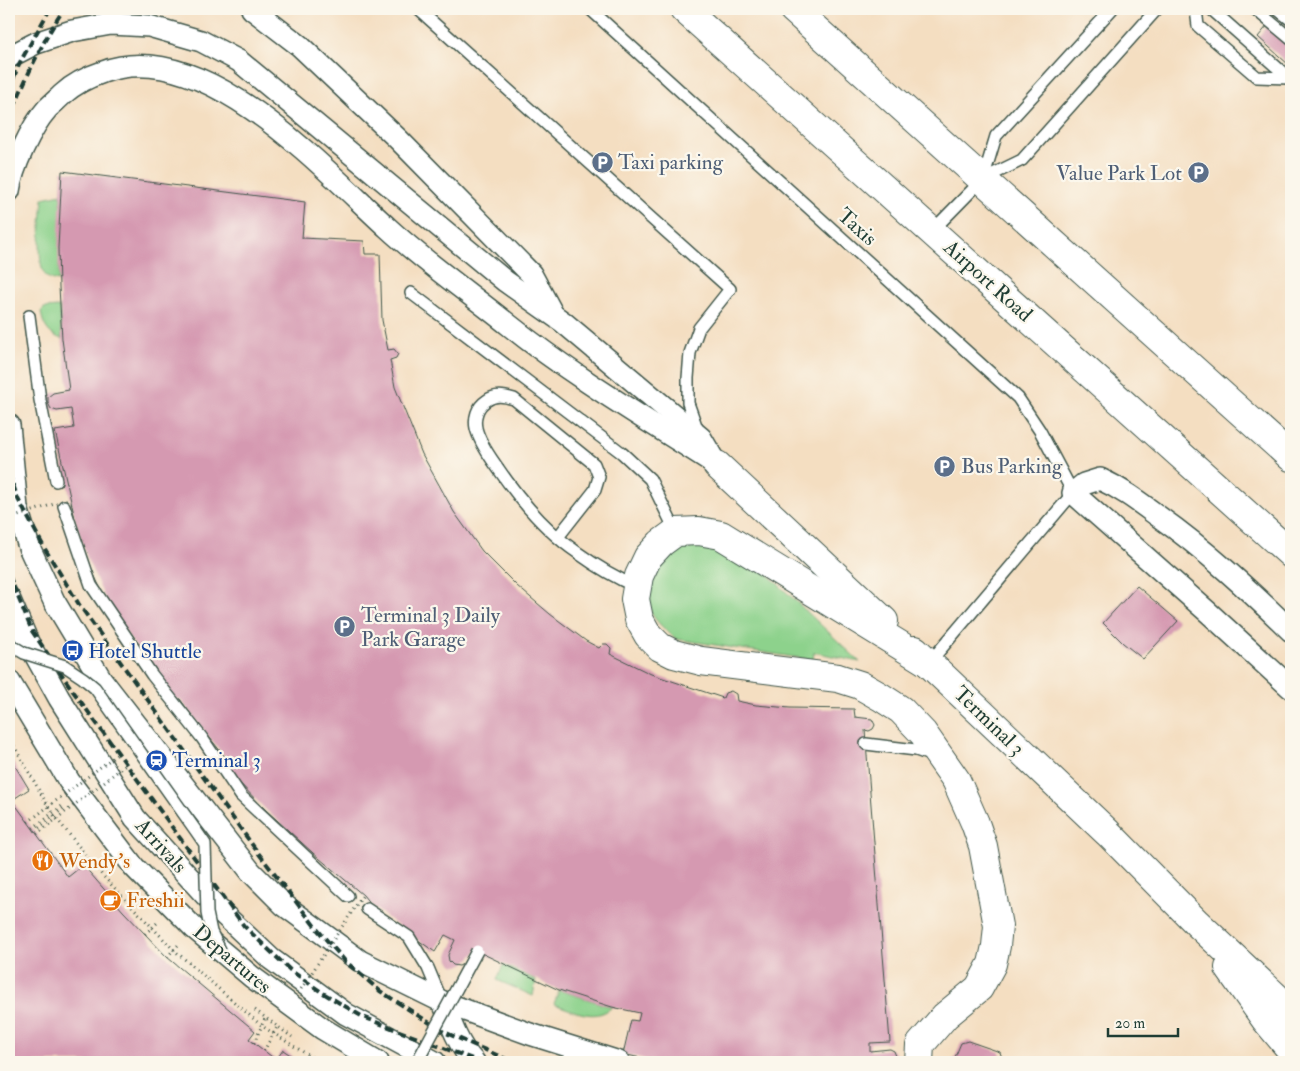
<svg xmlns="http://www.w3.org/2000/svg" width="1300" height="1071" font-family="'IM FELL Double Pica',serif">
	<rect width="100%" height="100%" fill="#fbf7ec"/>
	<filter id="ink" filterUnits="userSpaceOnUse"><feTurbulence type="fractalNoise" baseFrequency=".02" numOctaves="2"/><feDisplacementMap in="SourceGraphic" scale="10" xChannelSelector="R" yChannelSelector="G"/><feConvolveMatrix kernelMatrix="1 2 1 2 8 2 1 2 1" color-interpolation-filters="sRGB"/></filter>
	<filter id="wash" filterUnits="userSpaceOnUse"><feTurbulence type="fractalNoise" baseFrequency=".0096" numOctaves="4" result="noise"/><feDisplacementMap in="SourceGraphic" scale="20" xChannelSelector="R" yChannelSelector="G"/><feGaussianBlur stdDeviation="1.12" result="paint"/><feColorMatrix in="noise" values="0 0 0 0 0 0 0 0 0 0 0 0 0 0 0 0 0 1.4 0 .05"/><feComposite in="paint" operator="in"/></filter>
	<g filter="url(#wash)">
		<rect width="100%" height="100%" fill="#f4dec1"/>
		<!-- green -->
		<g fill="#8dd28c" stroke="#568860">
			<path d="M61 194 59 281C51 280 46 278 43 271 37 257 42 215 43 198Z"/>
			<path d="M59 307 62 339C48 335 43 325 41 312L44 308Z"/>
			<path d="M686 544 721 548 763 570 860 662 814 652 813 660 676 639C667 631 655 622 650 610 643 591 654 560 671 550 676 548 681 546 686 544Z"/>
			<path d="M503 965 536 980 533 996 497 980Z"/>
			<path d="M559 990 612 1007C595 1023 573 1010 554 1004Z"/>
		</g>
		<g id="blocks">
			<!-- building -->
			<g fill="#d599b1">
				<path d="M1268 25 1291 46V62L1289 65 1258 37Z"/>
				<path d="M62 171 305 202 302 238 364 241 365 254H380L382 320 388 350 394 349 398 354 396 358 390 360 395 387 422 454 454 512 482 551 517 586 550 614 586 641 599 648 603 644H607L611 648 610 654 651 674 723 698 725 693 731 691 736 694 737 701 756 705 790 708 854 709 855 717 872 719 875 725 873 729 869 731 865 730 890 1042 870 1043V1051L890 1049 894 1051 896 1056 893 1061 883 1062H697L686 1060V1062H658L623 1054 631 1020 638 1021 640 1013 612 1007 559 990 477 951 465 963 459 966 453 965 449 961 448 955 455 940 445 935 435 952 394 923 371 905 363 895 313 853 266 810 225 768 230 763 193 717 180 699 174 700 111 612 88 561 76 523 55 431 74 428 71 409 57 411 51 409 48 403V397L53 393 69 390 62 339 59 287 58 248Z"/>
				<path d="M1137 586 1178 621 1143 659 1123 643 1103 623Z"/>
				<path d="M9 756 29 789 12 800 68 877 83 865 123 911 167 957 255 1031 249 1039 276 1060 283 1050 301 1062H9Z"/>
				<path d="M968 1041 1000 1052 1002 1058 1000 1062H953L961 1043Z"/>
			</g>
		</g>
	</g>
	<g filter="url(#ink)">
		<use href="#blocks" fill-opacity="0" stroke="#3f5549" stroke-width="1"/>
		<g fill="none" stroke-linecap="round" stroke-linejoin="round">
			<defs>
				<g id="lane">
					<path d="M418 9 730 289 699 328 690 353 688 378V403L698 431"/>
					<path d="M590 9 1018 398 1040 431 1073 493 929 663"/>
					<path d="M1196 9 1198 26 1257 77 1289 78"/>
					<path d="M1211 9 1290 79"/>
					<path d="M1255 9 1291 39"/>
					<path d="M1277 9 1291 20"/>
					<path d="M983 179 996 136 1112 9"/>
					<path d="M932 231 983 179 1022 160 1157 9"/>
					<path d="M411 293 622 453 650 479 676 532"/>
					<path d="M29 316 40 400 56 481"/>
					<path d="M64 506 91 585 152 675 202 738 241 796 348 896"/>
					<path d="M558 537 595 490 599 477 594 464 514 399C504 396 495 394 486 401 477 407 474 418 476 428 479 441 488 454 495 464 518 498 544 530 578 553 596 566 616 578 637 587"/>
					<path d="M866 744 916 750 933 756"/>
					<path d="M367 909 409 937 428 968 441 999"/>
				</g>
				<g id="street">
					<path d="M252 9 300 46 398 139 531 274 551 311"/>
					<path d="M9 57 36 43 72 31 111 24 149 26 201 41 239 61 505 281 563 322 701 438 712 457"/>
					<path d="M9 191C12 168 31 127 47 109 52 104 58 99 63 94 75 83 88 77 103 72 203 35 321 167 388 228 426 263 469 293 509 325 574 377 647 420 717 465"/>
					<path d="M9 425 17 508 29 547 54 601 101 679 251 872 284 905 360 961 443 1002C451 1024 458 1045 474 1062"/>
					<path d="M9 598 28 642 59 698 135 818 218 909 271 959 346 1014 435 1062"/>
					<path d="M1291 631C1249 590 1206 550 1158 516 1139 502 1122 489 1100 479L1084 484 1073 493 1209 613 1291 688"/>
					<path d="M9 681 69 781 134 867 194 928 252 977 323 1029 378 1062"/>
					<path d="M443 1002 530 1034 619 1062"/>
				</g>
				<g id="secondary">
					<path d="M684 9 1291 554"/>
					<path d="M793 9 1291 457"/>
					<path d="M717 465 884 621"/>
					<path d="M915 650 1108 833 1197 923 1291 1011"/>
					<path d="M1229 968 1265 1019 1291 1050"/>
					<path d="M919 1062 920 1045 945 1016 979 988 992 964 996 946 998 926 983 846 975 823 956 780 923 733 901 710 881 697 860 685 838 678 701 661 674 654 660 647 648 635 639 619 635 599 639 576 648 557 661 543 676 532 699 531 721 535 929 663"/>
				</g>
			</defs>
			<!-- lane casing -->
			<use href="#lane" stroke="#3f5549" stroke-width="14"/>
			<!-- street casing -->
			<use href="#street" stroke="#3f5549" stroke-width="24"/>
			<!-- secondary casing -->
			<use href="#secondary" stroke="#3f5549" stroke-width="30"/>
			<!-- path -->
			<g stroke="#3f5549" stroke-width="3" stroke-dasharray="1 4" stroke-linecap="butt">
				<path d="M9 737 52 813 102 875 174 950 262 1026 319 1062"/>
				<path d="M33 828 62 806"/>
				<path d="M35 831 64 808"/>
				<path d="M145 934 157 923"/>
				<path d="M167 957 180 943"/>
				<path d="M255 1010 292 1037"/>
				<path d="M254 1043 266 1016"/>
				<path d="M264 1051 277 1027"/>
			</g>
			<!-- lane -->
			<use href="#lane" stroke="#fff" stroke-width="11"/>
			<!-- street -->
			<use href="#street" stroke="#fff" stroke-width="21"/>
			<!-- secondary -->
			<use href="#secondary" stroke="#fff" stroke-width="28"/>
			<!-- rail -->
			<g stroke="#1f3d34" stroke-width="4" stroke-dasharray="8 4" stroke-linecap="butt">
				<path d="M9 90 19 64 50 9"/>
				<path d="M9 119C25 80 41 43 64 9"/>
				<path d="M9 473 18 499 45 549 80 606 256 850 317 929 345 961 380 991 444 1032 513 1062"/>
				<path d="M9 575 32 631 73 691 244 926 290 970 323 993 363 1017 480 1062"/>
			</g>
			<defs>
				<g id="lane-bridge">
					<path d="M9 644 24 653 65 666 83 678 95 688 196 831 205 844 207 913 211 932 221 952"/>
					<path d="M417 1062 477 951"/>
				</g>
			</defs>
			<!-- lane-bridge casing -->
			<use href="#lane-bridge" stroke="#3f5549" stroke-width="14" stroke-linecap="butt"/>
			<!-- path-bridge -->
			<g stroke="#3f5549" stroke-width="3" stroke-dasharray="1 4" stroke-linecap="butt">
				<path d="M9 519 69 499"/>
				<path d="M28 822 119 753"/>
				<path d="M37 834 127 764"/>
				<path d="M301 989 363 895"/>
			</g>
			<!-- lane-bridge -->
			<use href="#lane-bridge" stroke="#fff" stroke-width="11"/>
		</g>
	</g>
	<!-- icons -->
	<defs>
		<symbol id="parking-disc" viewBox="-11 -11 22 22"><circle r="9.5" fill="#5c6f8a" stroke="#fbf7ec"/><path d="M-3.5-5.5H1a3.5 3.5 0 0 1 0 7H-1V5.5H-3.5ZM-1-3.4V-.6H.8a1.4 1.4 0 0 0 0-2.8Z" fill="#fff"/></symbol>
		<symbol id="bus-disc" viewBox="-11 -11 22 22"><circle r="9.5" fill="#1a4fb4" stroke="#fbf7ec"/><path d="M-5-6H5V4H4V6H2V4H-2V6H-4V4H-5ZM-3.5-4V0h7V-4ZM-3.5 1.2v1.5H-2V1.2ZM2 1.2v1.5H3.5V1.2Z" fill="#fff"/></symbol>
		<symbol id="station-disc" viewBox="-11 -11 22 22"><circle r="9.5" fill="#1a4fb4" stroke="#fbf7ec"/><path d="M-3-6H3Q5-6 5-4V2Q5 4 3 4L4.5 6H3L1.5 4h-3L-3 6H-4.5L-3 4Q-5 4-5 2V-4Q-5-6-3-6ZM-3.5-4v3h7v-3ZM-3.5 1v1.5H-2V1ZM2 1v1.5H3.5V1Z" fill="#fff"/></symbol>
		<symbol id="restaurant-disc" viewBox="-11 -11 22 22"><circle r="9.5" fill="#e8710a" stroke="#fbf7ec"/><path d="M-5-6h1v4h1v-4h1v4h1v-4h1v5L-1.5 .5V6h-2V.5L-5-1ZM5-6V6H3V1.5H1.5Q1.5-4 5-6Z" fill="#fff"/></symbol>
		<symbol id="cafe-disc" viewBox="-11 -11 22 22"><circle r="9.5" fill="#e8710a" stroke="#fbf7ec"/><path d="M-5.5-4.5H6V0H3Q3 3.5 0 3.5H-2.5Q-5.5 3.5-5.5 0ZM3-3.2v2h1.7v-2ZM-6 4.5H4V6H-6Z" fill="#fff"/></symbol>
	</defs>
	<g fill-rule="evenodd">
		<use href="#parking-disc" x="590" y="150" width="25" height="25"/>
		<use href="#parking-disc" x="1186" y="160" width="25" height="25"/>
		<use href="#parking-disc" x="932" y="454" width="25" height="25"/>
		<use href="#parking-disc" x="332" y="614" width="25" height="25"/>
		<use href="#bus-disc" x="60" y="638" width="25" height="25"/>
		<use href="#station-disc" x="144" y="748" width="25" height="25"/>
		<use href="#restaurant-disc" x="30" y="848" width="25" height="25"/>
		<use href="#cafe-disc" x="98" y="888" width="25" height="25"/>
	</g>
	<g text-anchor="middle" dominant-baseline="central" stroke-width="4.5" stroke-linejoin="round" paint-order="stroke">
		<!-- service labels -->
		<g font-size="21" fill="#4e5e75" stroke="#fbf7ec" text-anchor="start">
			<text x="618" y="162">Taxi parking</text>
			<text x="1182" y="173" text-anchor="end">Value Park Lot</text>
			<text x="961" y="466">Bus Parking</text>
			<text x="361" y="615">Terminal 3 Daily<tspan x="361" dy="24">Park Garage</tspan></text>
		</g>
		<!-- street labels -->
		<g font-size="21" fill="#1f3d34" stroke="#fbf7ec">
			<text transform="translate(857 227) rotate(42)">Taxis</text>
			<text transform="translate(988 281) rotate(42)">Airport Road</text>
			<text transform="translate(989 721) rotate(44)">Terminal 3</text>
			<text transform="translate(161 846) rotate(48)">Arrivals</text>
			<text transform="translate(232 959) rotate(40)">Departures</text>
		</g>
		<!-- transit labels -->
		<g font-size="21" fill="#164399" stroke="#fbf7ec" text-anchor="start">
			<text x="88" y="651">Hotel Shuttle</text>
			<text x="172" y="760">Terminal 3</text>
		</g>
		<!-- food labels -->
		<g font-size="21" fill="#c56008" stroke="#fbf7ec" text-anchor="start">
			<text x="59" y="861">Wendy's</text>
			<text x="126" y="900">Freshii</text>
		</g>
	</g>
	<!-- margin -->
	<rect width="1300" height="1071" fill="none" stroke="#fbf7ec" stroke-width="30"/>
	<!-- scale -->
	<path d="M1108 1028v8h70v-8" fill="none" stroke="#1f3d34" stroke-width="2.5"/>
	<text x="1115" y="1028" font-size="15" fill="#1f3d34" stroke="#fbf7ec" stroke-width="4" paint-order="stroke">20 m</text>
</svg>
